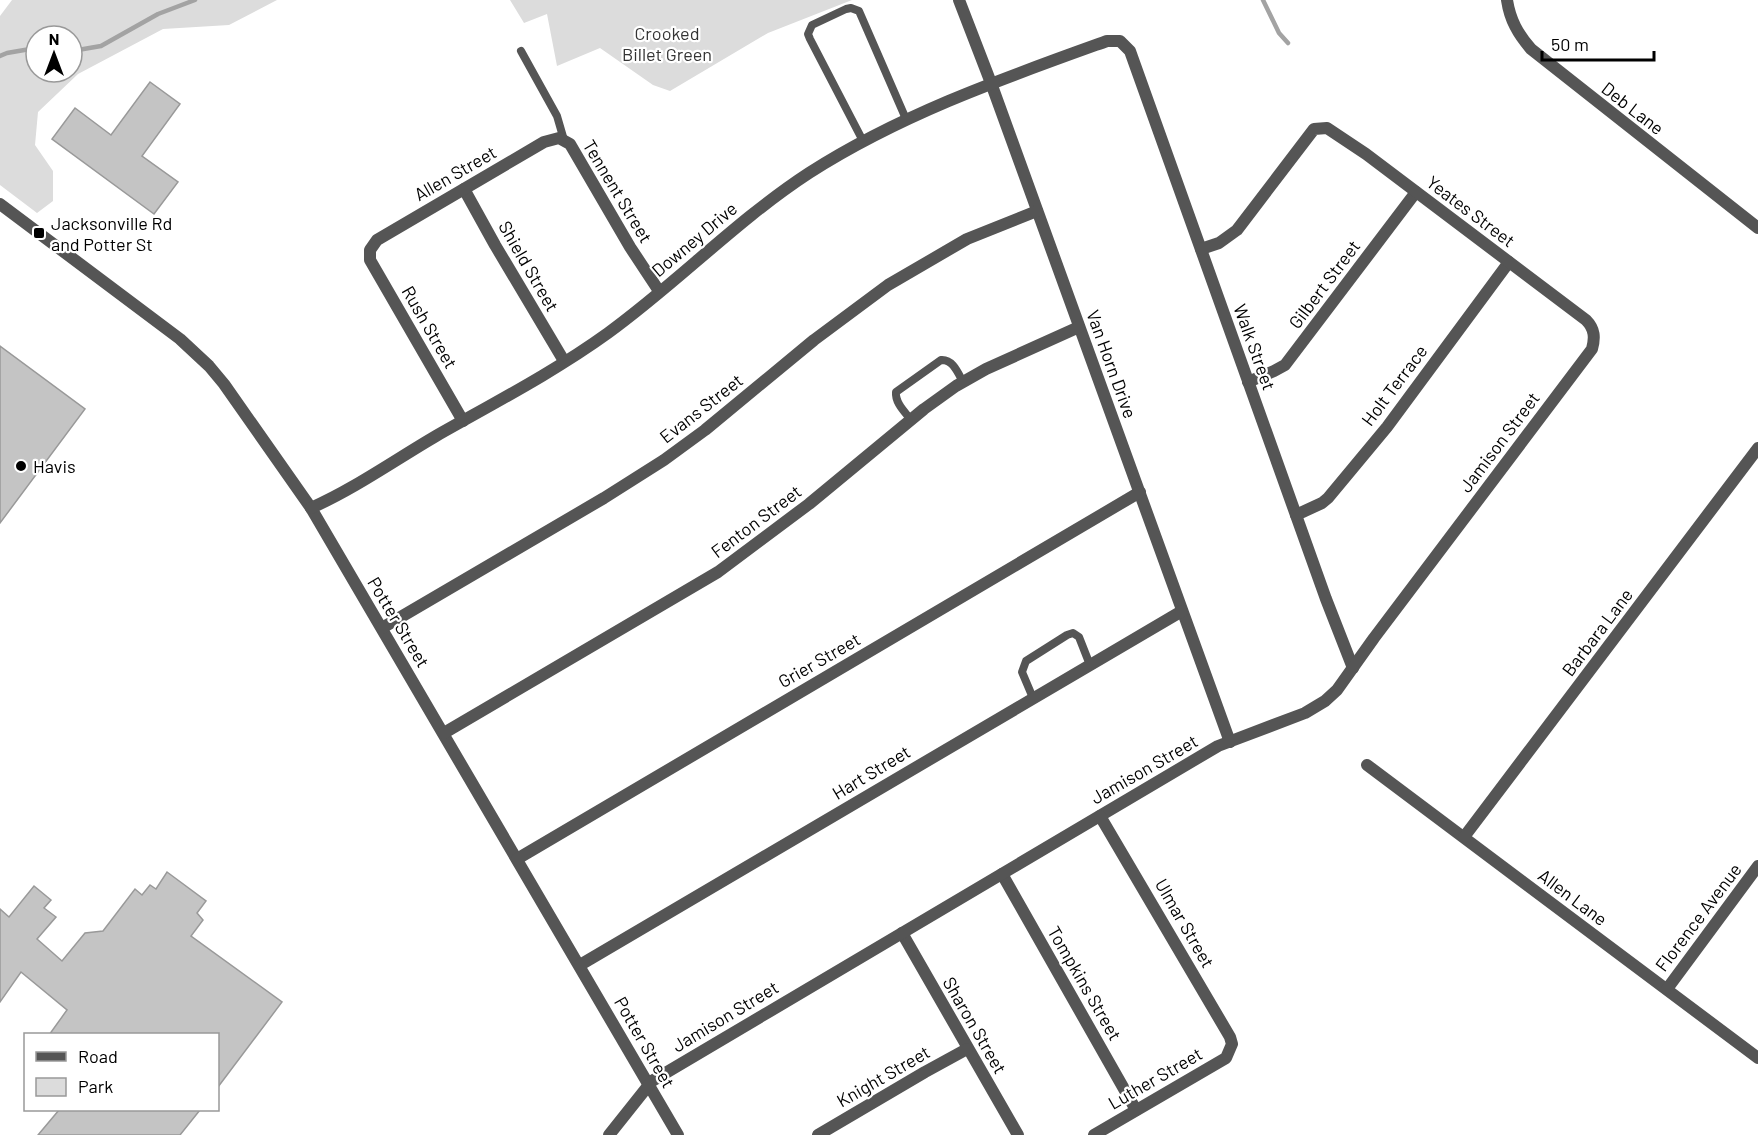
<svg xmlns="http://www.w3.org/2000/svg" width="1758" height="1135" font-family="Barlow,sans-serif">
	<rect width="100%" height="100%" fill="#fff"/>
	<!-- green -->
	<g fill="#dcdcdc" fill-rule="evenodd">
		<path d="M12 0H277L229 25 163 29 78 74 38 112 35 145 53 171V201L37 213 0 185V16ZM36 36H72V72H36Z"/>
		<path d="M510 0H852L768 33 670 91 653 85 600 48 557 66 547 14 524 23Z"/>
	</g>
	<g fill="none" stroke-linecap="round" stroke-linejoin="round">
		<!-- stream -->
		<g stroke="#a3a3a3" stroke-width="4.5">
			<path d="M1263 0 1279 33 1288 43"/>
			<path d="M72 51 101 46 158 14 195 0"/>
			<path d="M0 56 7 53 36 48"/>
		</g>
	</g>
	<!-- building -->
	<g fill="#c4c4c4" stroke="#999" stroke-width="1.5">
		<path d="M150 82 180 104 142 156 178 182 154 214 52 139 75 108 111 135Z"/>
		<path d="M0 346 85 409 0 523Z"/>
		<path d="M167 872 206 901 197 913 203 920 191 936 282 1002 218 1087V1035H49L67 1010 21 972 0 1002V909L9 917 34 886 51 900 44 908 56 917 37 939 62 961 85 933 103 931 135 889 142 895 150 885 156 889Z"/>
		<path d="M59 1110H200L180 1135H38Z"/>
	</g>
	<g fill="none" stroke-linecap="round" stroke-linejoin="round">
		<!-- service -->
		<g stroke="#555" stroke-width="8">
			<path d="M521 51 557 116 564 140"/>
			<path d="M863 141 810 39 808 34 812 25 846 9 851 8 859 11 906 119"/>
			<path d="M911 420C905 412 895 403 896 392L941 360C953 359 958 373 963 382"/>
			<path d="M1033 698 1022 672 1026 661 1067 635 1073 633 1079 637 1090 665"/>
		</g>
		<!-- minor -->
		<g stroke="#555" stroke-width="12">
			<path d="M959 0 991 83 1230 742"/>
			<path d="M1507 0C1510 20 1518 34 1531 49L1758 228"/>
			<path d="M464 189 495 245 564 361"/>
			<path d="M0 204 180 339 209 366 224 384 311 508 678 1135"/>
			<path d="M1248 382 1274 371 1285 365 1416 192"/>
			<path d="M463 421 370 260V250L377 240 544 142 559 138 570 144 630 247 659 291"/>
			<path d="M311 508C354 489 395 460 436 436 494 403 554 372 608 333 677 283 737 220 809 173 901 114 1004 78 1107 41H1120L1130 51 1326 599 1353 668"/>
			<path d="M1296 515 1322 503 1328 498 1387 427 1509 262"/>
			<path d="M382 628 604 498 664 460 705 430 814 340 888 285 967 239 1037 211"/>
			<path d="M444 733 718 572 809 504 924 409 956 386 986 369 1079 327"/>
			<path d="M1367 765 1758 1058"/>
			<path d="M1464 837 1758 448"/>
			<path d="M517 859 1140 492"/>
			<path d="M1002 874 1136 1110"/>
			<path d="M902 933 1018 1135"/>
			<path d="M580 965 1182 611"/>
			<path d="M1667 989 1758 866"/>
			<path d="M609 1135 652 1081 1218 746 1305 713 1325 701 1337 690 1374 638 1592 349C1595 338 1595 329 1586 320L1366 154 1327 128 1314 129 1237 230 1219 243 1201 249"/>
			<path d="M818 1135 925 1072 967 1049"/>
			<path d="M1094 1135 1226 1058 1232 1044 1230 1037 1100 816"/>
		</g>
	</g>
	<!-- markers -->
	<g fill="#000" stroke="#fff" stroke-width="2">
		<rect x="33" y="227" width="12" height="12" rx="3"/>
		<circle cx="21" cy="466" r="6"/>
	</g>
	<g text-anchor="middle" dominant-baseline="central" stroke-width="4.5" stroke-linejoin="round" paint-order="stroke">
		<!-- park labels -->
		<g font-size="18" fill="#333" stroke="#fff">
			<text x="667" y="33">Crooked<tspan x="667" dy="21">Billet Green</tspan></text>
		</g>
		<!-- street labels -->
		<g font-size="18" fill="#000" stroke="#fff">
			<text transform="translate(1633 108) rotate(38)">Deb Lane</text>
			<text transform="translate(455 173) rotate(-30)">Allen Street</text>
			<text transform="translate(618 191) rotate(59)">Tennent Street</text>
			<text transform="translate(1471 211) rotate(37)">Yeates Street</text>
			<text transform="translate(694 239) rotate(-40)">Downey Drive</text>
			<text transform="translate(529 266) rotate(60)">Shield Street</text>
			<text transform="translate(1324 284) rotate(-53)">Gilbert Street</text>
			<text transform="translate(430 327) rotate(60)">Rush Street</text>
			<text transform="translate(1255 347) rotate(70)">Walk Street</text>
			<text transform="translate(1112 364) rotate(70)">Van Horn Drive</text>
			<text transform="translate(1394 385) rotate(-53)">Holt Terrace</text>
			<text transform="translate(701 408) rotate(-38)">Evans Street</text>
			<text transform="translate(1499 442) rotate(-53)">Jamison Street</text>
			<text transform="translate(756 521) rotate(-37)">Fenton Street</text>
			<text transform="translate(399 622) rotate(59)">Potter Street</text>
			<text transform="translate(1597 632) rotate(-53)">Barbara Lane</text>
			<text transform="translate(819 660) rotate(-30)">Grier Street</text>
			<text transform="translate(1144 769) rotate(-30)">Jamison Street</text>
			<text transform="translate(871 772) rotate(-31)">Hart Street</text>
			<text transform="translate(1573 897) rotate(37)">Allen Lane</text>
			<text transform="translate(1698 917) rotate(-53)">Florence Avenue</text>
			<text transform="translate(1185 923) rotate(60)">Ulmar Street</text>
			<text transform="translate(1085 983) rotate(60)">Tompkins Street</text>
			<text transform="translate(725 1016) rotate(-31)">Jamison Street</text>
			<text transform="translate(975 1025) rotate(60)">Sharon Street</text>
			<text transform="translate(645 1042) rotate(60)">Potter Street</text>
			<text transform="translate(883 1076) rotate(-30)">Knight Street</text>
			<text transform="translate(1155 1078) rotate(-30)">Luther Street</text>
		</g>
		<!-- poi labels -->
		<g font-size="18" fill="#000" stroke="#fff" text-anchor="start">
			<text x="51" y="223">Jacksonville Rd<tspan x="51" dy="21">and Potter St</tspan></text>
			<text x="33" y="466">Havis</text>
		</g>
	</g>
	<!-- legend -->
	<rect x="24" y="1033" width="195" height="78" fill="#ffffff" stroke="#999999" stroke-width="1.5"/>
	<rect x="36" y="1052" width="30" height="9" fill="#555555" stroke="#999999" stroke-width="1.5"/>
	<text x="78" y="1063" font-size="18" fill="#000000">Road</text>
	<rect x="36" y="1078" width="30" height="18" fill="#dcdcdc" stroke="#999999" stroke-width="1.5"/>
	<text x="78" y="1093" font-size="18" fill="#000000">Park</text>
	<!-- north arrow -->
	<g transform="translate(54 54)"><circle r="28" fill="#ffffff" stroke="#999999" stroke-width="1.5"/>
	<path d="M0-4.5L10 22L0 15L-10 22Z" fill="#000000"/>
	<text y="-9" font-size="16" font-weight="bold" text-anchor="middle" fill="#000000">N</text>
	</g>
	<!-- scale -->
	<path d="M1542 51v9h112v-9" fill="none" stroke="#000000" stroke-width="3"/>
	<text x="1551" y="51" font-size="18" fill="#000000" stroke="#ffffff" stroke-width="4.5" paint-order="stroke">50 m</text>
</svg>
